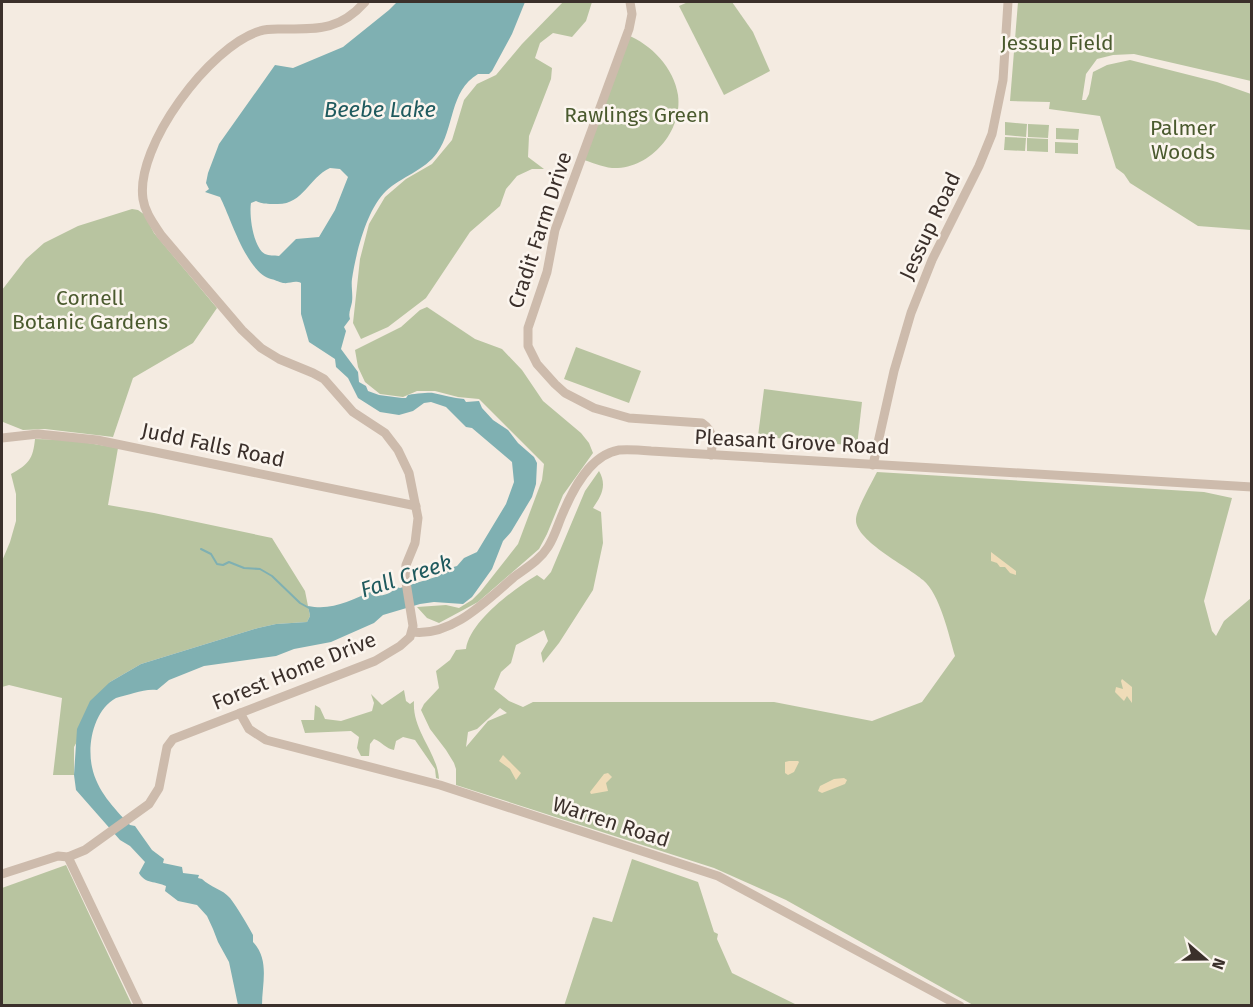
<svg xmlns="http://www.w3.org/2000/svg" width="1253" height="1007" font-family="'Fira Sans',sans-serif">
	<rect width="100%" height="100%" fill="#f4ebe1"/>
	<!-- green -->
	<g fill="#b8c4a0" fill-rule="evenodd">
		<path d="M563 2H592L586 21 572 37 553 33 540 43 535 58 552 68 551 79 529 136 528 157 544 169H532L517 176 506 189 500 206 470 232 426 298 388 327 361 339 353 323 360 259 369 224 385 197 406 179 432 164 452 140 464 100 477 84 496 75 522 44Z"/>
		<path d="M688 2H732L753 32 770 71 724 95 679 6Z"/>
		<path d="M1018 2H1251V81L1134 54 1113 55 1097 59 1086 74 1082 100H1086L1089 94 1093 72 1107 65 1130 60 1217 82 1251 94V230L1198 226 1130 183 1124 174 1116 168 1100 116 1049 109 1050 102 1010 101Z"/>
		<path d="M627 35C651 44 674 68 678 95 683 132 649 170 612 168 602 167 591 162 581 159Z"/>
		<path d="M1005 122 1027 124 1026 137 1005 135Z"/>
		<path d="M1028 124 1049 125 1048 138 1028 137Z"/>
		<path d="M1056 128 1079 129 1078 140 1056 139Z"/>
		<path d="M1005 137 1026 138 1025 151 1004 150Z"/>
		<path d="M1027 138 1048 139V152L1027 151Z"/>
		<path d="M1055 142 1078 143V154L1055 153Z"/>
		<path d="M132 209 138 210 145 215 154 233 217 308 193 343 133 378 113 437 45 429 23 430 3 422 2 290 26 259 44 243 78 226Z"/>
		<path d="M427 307 475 339 502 349 522 370 543 401 581 433 589 443 593 453 563 495 547 534 539 549 478 602 439 623 427 618 417 607 446 605 459 608 472 600 481 591 518 544 542 480 544 464 479 399 458 397 435 391H417L403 397 380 394 365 382 358 367 355 350 401 327 420 310Z"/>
		<path d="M576 347 641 371 629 403 564 379Z"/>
		<path d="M764 389 862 402 857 446 758 436Z"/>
		<path d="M35 439 70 440 118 448 108 505 154 513 272 538 305 591 310 616 307 622 276 624 258 628 141 664 110 682 74 747V775H53L62 698 9 685 2 687V561L10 542 16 521V494L11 474C29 464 33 459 35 439Z"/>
		<path d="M599 471C607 485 602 495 593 508L601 512 603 543 593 590 559 643 543 663 541 653 548 641 544 630 516 645 511 663 501 672 494 689 509 701 523 707 533 702H774L872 721 922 702 955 656C949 636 940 594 923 580 909 567 854 540 856 519 856 510 872 482 877 472L1204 492 1232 498 1204 601 1212 631 1216 636 1224 621 1251 598V1005H973L786 900 714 868 456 785V769L454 763 446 750 430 729 421 710 424 704 439 688 436 671 450 660 456 650 466 649C470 621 514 589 537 575L544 580 551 572 585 491ZM500 708 507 713 488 721 466 747 468 732 477 729Z"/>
		<path d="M404 690 406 701 410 704 414 701C412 731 437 751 439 779L436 778 435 769 415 740 403 737 396 741 394 750C386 749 382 742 374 739L370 744 369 756H361L357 748 359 737 351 731 305 733 301 720H314L315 705 320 708 325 719 341 721 372 711 374 703 371 694 382 705Z"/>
		<path d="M632 859 698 882 714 932 718 934 717 939 732 973 797 1005 564 1006 593 917 612 922Z"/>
		<path d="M66 865 132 1005H2V888Z"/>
	</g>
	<!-- sand -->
	<g fill="#efdcb8">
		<path d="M991 552 1016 571V575L1010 573 1005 567H1000L997 563 991 561Z"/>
		<path d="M1122 679 1132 687V703L1127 696 1124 701 1115 692 1116 687 1123 689 1121 681Z"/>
		<path d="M503 755 521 773 516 780 510 769 499 761Z"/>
		<path d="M789 761H798L799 762 794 772 788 775 785 773V762Z"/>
		<path d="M604 774 608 773 612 777 606 783 608 791 591 794 590 792Z"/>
		<path d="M844 778 847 780 845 784 822 793 818 791 820 786 834 779Z"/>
	</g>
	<!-- water -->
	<path fill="#7fb0b2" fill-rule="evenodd" d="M397 2H525L512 34 492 71 489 74H478C449 91 455 128 437 153 425 170 401 177 386 191 367 209 356 252 352 279 351 286 353 294 352 302 351 308 348 313 350 319L344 327 346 331 341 349 358 372 359 382 366 386 368 391 379 395 402 398H406L408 395C411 394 432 392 433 393 444 395 453 398 464 399L466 402 479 401 482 408 493 420 508 430 518 443 534 457 537 463 536 484 532 497 511 532 503 541 492 569 472 597 463 604 434 602 420 604 383 615 374 623 331 642 294 649 276 656 204 666 169 680 157 690C149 689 142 691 134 693 129 695 121 696 116 698 94 710 87 744 92 767 97 791 114 808 130 825L135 826 152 850 164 859 163 863 182 867 183 873 199 875 198 878 202 879C210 887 222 889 230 898 237 907 247 924 253 935V942C270 960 262 984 262 1005H238L229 962 218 942 213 929 207 916 197 905 178 901 165 891 166 886C156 881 145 884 139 873L145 862 130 846 120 840 76 790 74 775 77 729 90 701 110 682 141 664 258 628 276 624 307 622 310 616 308 606C333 611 350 600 373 591H375L377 596C385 595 391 594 396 587L400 588 439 576 443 570 457 566 464 558 477 552 506 504 514 482 512 462 472 428 466 427 446 407 431 402 424 403 413 411 399 415 380 412 358 398 348 378 336 367 335 359 309 342 301 314V283C294 280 290 284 283 283 279 282 273 279 271 279 246 272 231 218 220 197L205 192 209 189 206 183 208 173 219 144 275 65 293 68 343 47 389 10ZM330 168 340 169 348 177 335 210 319 237 296 239 279 256C274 255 269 256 265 254 253 247 249 215 251 203L256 201C262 204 268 204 275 204 303 206 308 178 330 168Z"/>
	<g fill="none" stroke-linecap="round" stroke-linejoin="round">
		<!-- stream -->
		<path stroke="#7fb0b2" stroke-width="2" d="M201 549 211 554 217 564 223 565 229 562 244 568 260 569 272 576 300 603 309 608"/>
		<!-- minor -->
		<g stroke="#cdbbac" stroke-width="9">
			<path d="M630 2 632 14 629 29 555 230 547 272 528 328V346L537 364 555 384 565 393 594 408 629 418 702 423C714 431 713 442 711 455"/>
			<path d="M2 438 38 434 97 440 416 506"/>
			<path d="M873 465 894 371 911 313 932 260 979 166 992 134 1003 80 1008 2"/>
			<path d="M412 632C452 637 487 600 514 577 526 568 540 560 548 547 555 536 558 524 563 513 573 489 590 455 619 450 629 449 640 450 651 451L1252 487"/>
			<path d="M240 713 249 729 266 740 440 785 718 876 960 1006"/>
			<path d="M68 857 139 1006"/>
			<path d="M2 874 58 856 68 857 85 850 149 804 159 788 167 747 173 739 375 661 400 646 410 637 413 626 405 576 406 565 415 543 418 518 409 473 398 450 385 433 353 412 324 379 313 373 279 359 261 348 242 330 161 235C154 224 145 213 143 199 135 146 210 46 260 31 268 28 278 29 287 29 321 29 341 29 365 2"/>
		</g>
	</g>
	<g text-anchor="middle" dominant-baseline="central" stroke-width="5" stroke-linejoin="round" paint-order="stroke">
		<!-- park labels -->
		<g font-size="21" fill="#4a5a2e" stroke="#fbf5ee">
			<text x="1057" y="43">Jessup Field</text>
			<text x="637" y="115">Rawlings Green</text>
			<text x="1183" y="128">Palmer<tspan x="1183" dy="24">Woods</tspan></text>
			<text x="90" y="298">Cornell<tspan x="90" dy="24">Botanic Gardens</tspan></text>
		</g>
		<!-- street labels -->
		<g font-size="21" fill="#3b302b" stroke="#fbf5ee">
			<text transform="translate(930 226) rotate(-65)">Jessup Road</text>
			<text transform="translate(540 230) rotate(-72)">Cradit Farm Drive</text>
			<text transform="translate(792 442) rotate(3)">Pleasant Grove Road</text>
			<text transform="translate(213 445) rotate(12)">Judd Falls Road</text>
			<text transform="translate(294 671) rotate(-22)">Forest Home Drive</text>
			<text transform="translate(611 822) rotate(18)">Warren Road</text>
		</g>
		<!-- water labels -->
		<g font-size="22" font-style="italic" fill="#1f5a5e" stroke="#fbf5ee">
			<text x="380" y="109">Beebe Lake</text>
			<text transform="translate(406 576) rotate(-18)">Fall Creek</text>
		</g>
	</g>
	<!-- border -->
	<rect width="1253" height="1007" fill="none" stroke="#3b302b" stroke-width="6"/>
	<!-- north arrow -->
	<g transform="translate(1205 959) rotate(110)" stroke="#fbf5ee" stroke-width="4.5" paint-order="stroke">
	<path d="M0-4.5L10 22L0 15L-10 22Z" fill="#3b302b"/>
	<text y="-9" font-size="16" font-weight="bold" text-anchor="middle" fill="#3b302b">N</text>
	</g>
</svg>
